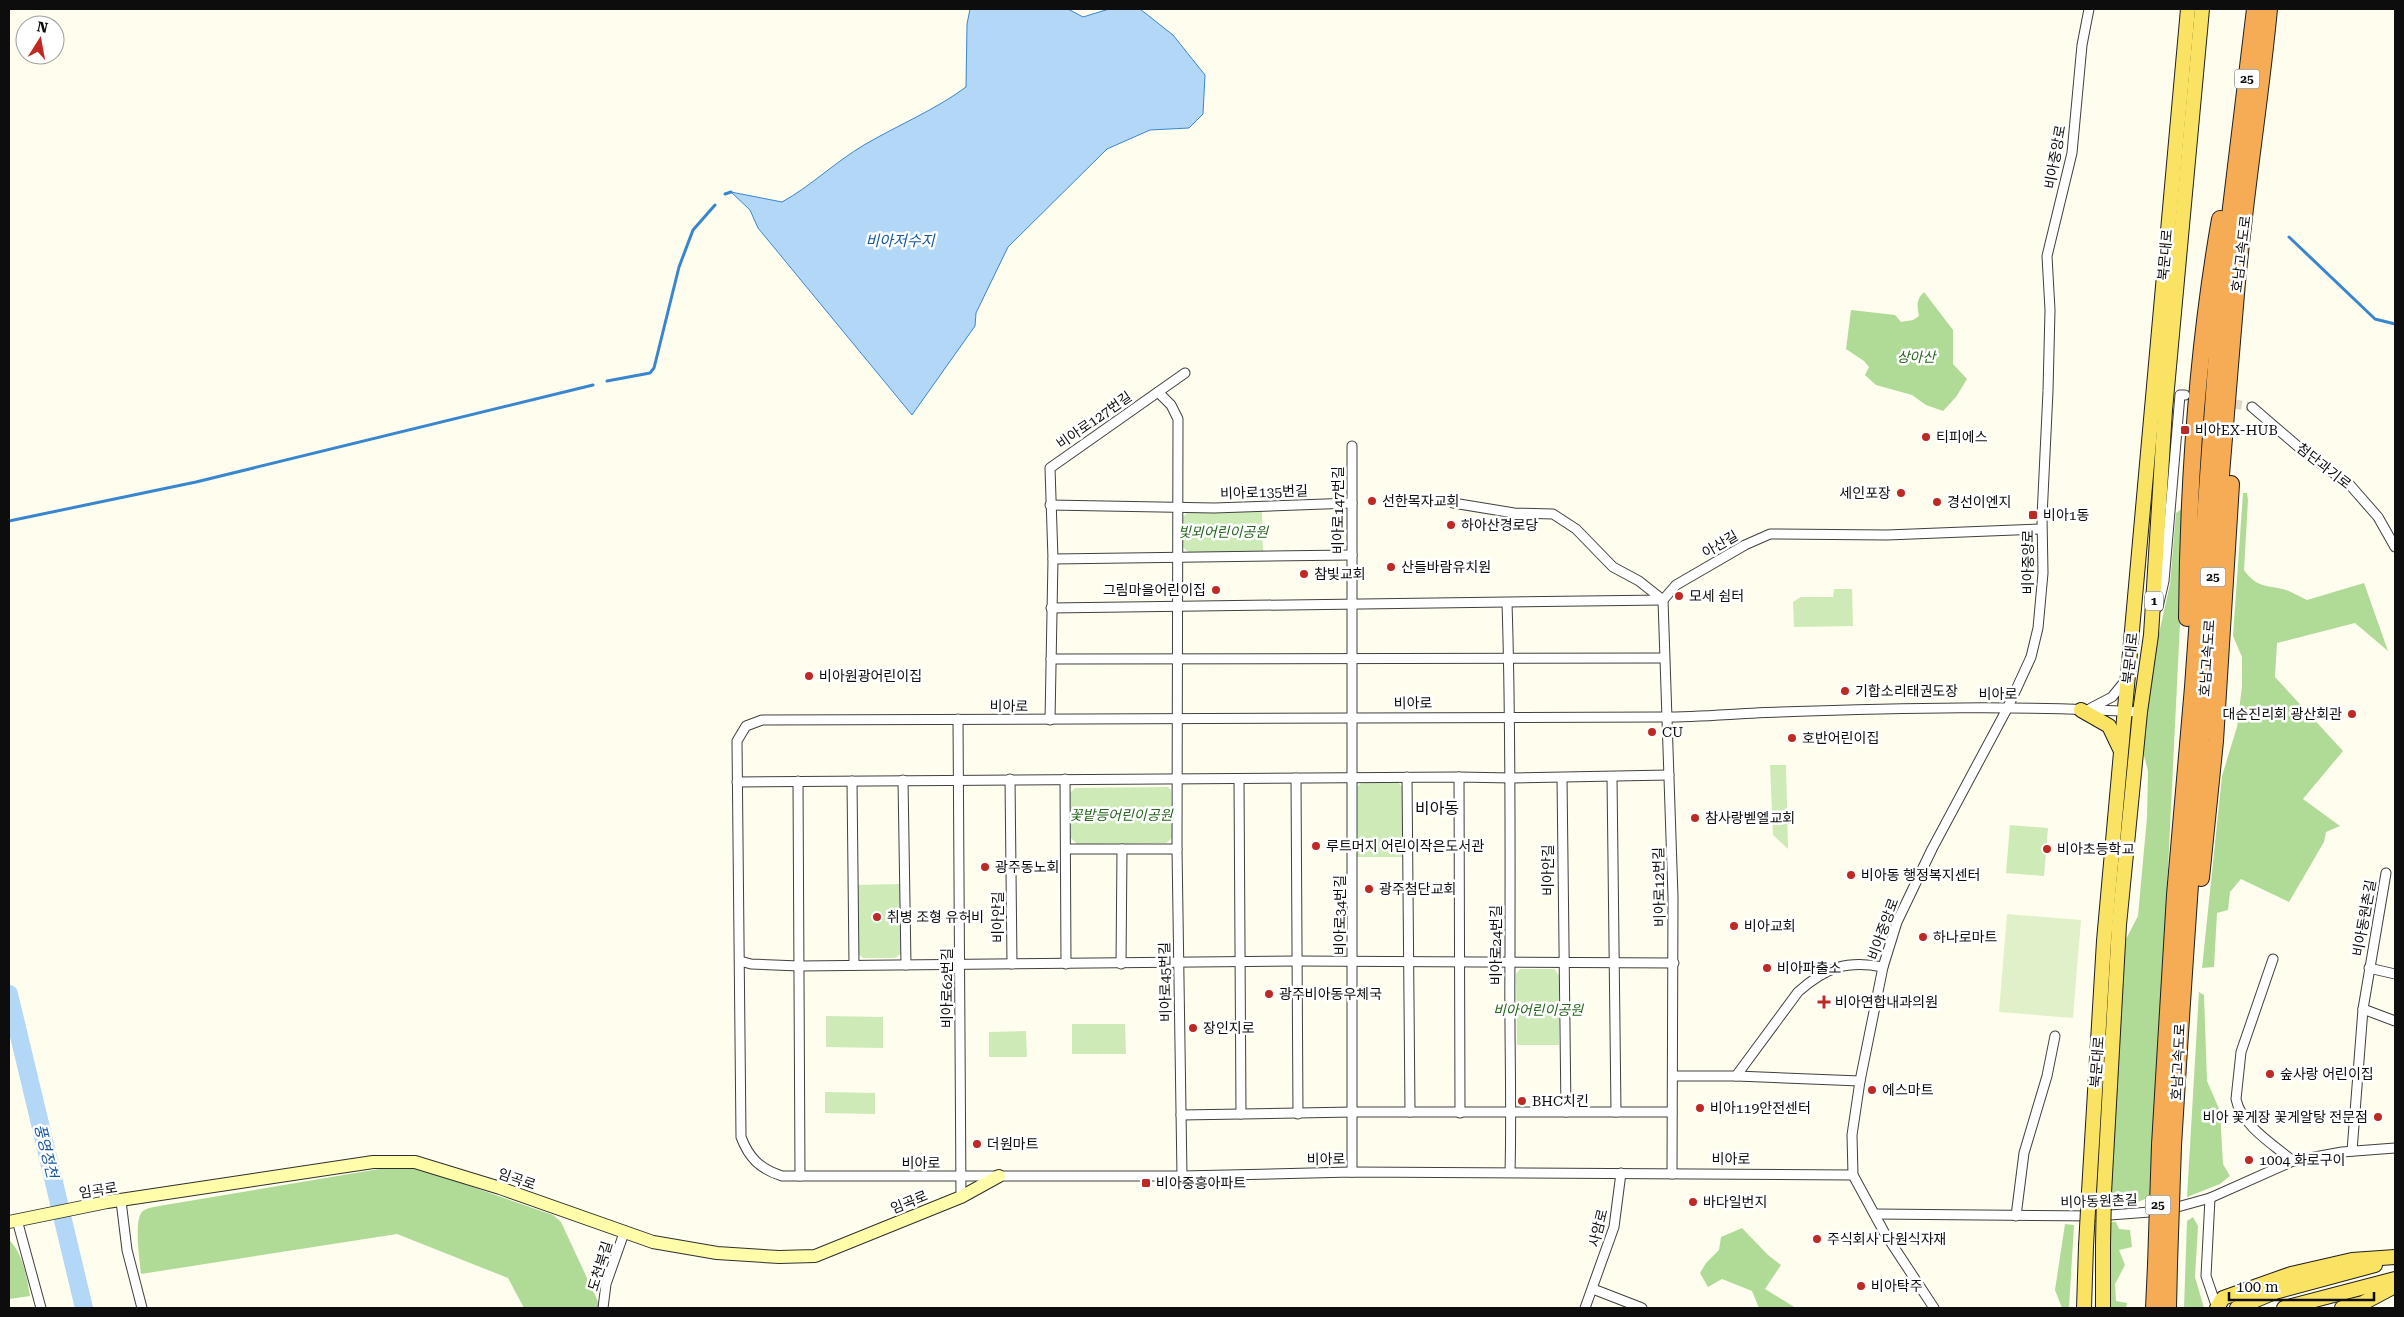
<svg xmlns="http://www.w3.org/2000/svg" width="2404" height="1317" font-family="'Roboto Serif','Noto Sans KR',serif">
	<rect width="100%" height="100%" fill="#fffdee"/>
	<!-- green -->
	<g fill="#cdeab7">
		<path d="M1262 510 1263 552 1189 553 1183 547V517L1189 511Z"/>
		<path d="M1834 589H1852L1853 626 1794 627 1793 602 1801 597H1833Z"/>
		<path d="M1770 765H1786L1788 849 1773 835Z"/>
		<path d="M1363 781H1397L1402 787 1403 857H1357V787Z"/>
		<path d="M1168 787 1171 790 1172 838 1166 843 1077 844 1071 838 1070 793 1075 788Z"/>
		<path d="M2010 825 2048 828 2044 876 2006 873Z"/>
		<path d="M900 884 902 953 895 958H863L857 953 856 885Z"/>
		<path d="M1520 969H1554L1559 975V1045H1517L1516 974Z"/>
		<path d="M826 1016 883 1017V1048L826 1047Z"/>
		<path d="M1072 1024H1125L1126 1054H1072Z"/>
		<path d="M1026 1031 1027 1057H989V1032Z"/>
		<path d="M825 1092 875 1093V1114L825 1113Z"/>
	</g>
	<!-- forest -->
	<g fill="#afdb96">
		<path d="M1924 292 1953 330V364L1967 379 1956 397 1943 411 1926 405 1912 395 1876 385 1865 375 1869 367 1864 361 1846 349 1851 310 1895 315 1901 322 1913 320 1919 316C1917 306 1916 299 1924 292Z"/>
		<path d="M2243 493H2247L2248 500 2244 570C2258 590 2269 584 2289 591 2295 594 2301 597 2307 600L2364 583 2388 651 2355 623 2277 643 2275 677 2343 751 2303 799 2340 826 2326 832 2324 842 2289 902 2241 879 2230 892 2228 910 2217 913 2214 967 2202 968 2222 776 2237 727 2242 686V657L2233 636Z"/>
		<path d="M2182 509 2183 562 2152 1196 2138 1202 2110 1203 2109 1191 2126 939 2138 916 2147 817 2148 771 2142 748 2154 656 2170 584 2176 513Z"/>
		<path d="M2199 992 2204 995 2207 1081 2220 1111 2223 1164 2230 1176 2220 1184 2187 1197Z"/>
		<path d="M385 1168H412L429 1172 553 1215 561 1222 601 1308H524L508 1278 397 1234 141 1274C140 1262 133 1218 143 1211 147 1208 154 1207 159 1206Z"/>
		<path d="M2193 1217 2198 1226 2195 1277 2204 1308H2184L2187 1221Z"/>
		<path d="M2110 1222H2116L2119 1229 2130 1230 2132 1247 2119 1250 2125 1265 2115 1284 2116 1301 2127 1303 2126 1308H2109Z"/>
		<path d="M2065 1224 2074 1225 2069 1308H2062L2055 1290Z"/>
		<path d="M1742 1228 1768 1255 1781 1265 1765 1289 1796 1308H1759L1752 1291 1722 1279 1708 1287 1700 1273 1706 1263 1719 1250 1721 1237Z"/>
		<path d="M9 1240C23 1253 27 1278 30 1296L9 1299Z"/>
	</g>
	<!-- pitch -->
	<path fill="#e0f1c9" d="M2007 914 2081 920 2073 1018 1999 1012Z"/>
	<!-- water -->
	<path fill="#b2d7f7" stroke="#3886cf" d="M970 9H1068L1083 17 1109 9H1140L1173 35 1205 75 1203 114 1189 128 1150 130 1107 149 1008 247 976 313 975 326 912 415 758 228 750 210 731 192 782 202C811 186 835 162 864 145 898 125 935 110 966 87L967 24Z"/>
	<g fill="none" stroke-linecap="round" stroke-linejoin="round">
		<!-- stream -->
		<g stroke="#3886cf" stroke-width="3">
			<path d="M725 194 731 192"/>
			<path d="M2289 237 2375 319 2395 324"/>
			<path d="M607 381 650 373 654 368 679 267 693 230 715 205"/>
			<path d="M9 521 196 482 593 385"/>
		</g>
		<!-- river -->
		<path stroke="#b2d7f7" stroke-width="18" d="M9 994 84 1308"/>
		<!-- street-tunnel -->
		<path stroke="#dbd9cc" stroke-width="9" stroke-dasharray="9 4.5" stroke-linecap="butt" d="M2193 397 2252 407"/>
		<defs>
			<g id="street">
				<path d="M1158 392 1171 405 1178 419 1177 849 1182 1176"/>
				<path d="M2252 407 2302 450 2350 485 2378 517 2395 547"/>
				<path d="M1352 446V1172"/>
				<path d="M1453 503 1514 513 1553 514 1576 529 1613 567 1639 581 1663 600"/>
				<path d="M1050 505 1214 508 1352 503"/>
				<path d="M1053 559 1352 555"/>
				<path d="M1663 600 1673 897 1672 1174"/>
				<path d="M1663 600 1676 585 1745 545 1770 534 1887 535 2041 529"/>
				<path d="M1507 603C1511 722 1510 841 1510 960 1509 1031 1512 1101 1510 1172"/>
				<path d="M2158 607 2164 581 2180 395H2185"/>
				<path d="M1051 608 1663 600"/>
				<path d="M1051 659 1664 658"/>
				<path d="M2091 708 2112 697 2125 681"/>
				<path d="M958 719 961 1197"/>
				<path d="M1050 720 1053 559 1050 468 1185 373"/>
				<path d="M1407 777 1410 1112"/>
				<path d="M1459 777 1460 1113"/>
				<path d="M1612 777 1616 1112"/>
				<path d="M1296 778 1298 1114"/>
				<path d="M1562 778 1566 1112"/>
				<path d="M1010 779 1012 964"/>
				<path d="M1065 779 1066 964"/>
				<path d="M1239 779 1241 1114"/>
				<path d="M903 780 906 965"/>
				<path d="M798 781 800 1176"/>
				<path d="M852 781 854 965"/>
				<path d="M737 782 1459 777 1511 778 1669 775"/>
				<path d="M1066 849H1177"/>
				<path d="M2273 959 2241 1052 2236 1099C2241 1125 2274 1145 2293 1161"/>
				<path d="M740 961 751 964 799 966 1297 961 1674 963"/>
				<path d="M1121 964 1122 849"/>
				<path d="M2369 968 2395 974"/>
				<path d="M2363 1009 2395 1021"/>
				<path d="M1673 1076H1736L1860 1081"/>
				<path d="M1736 1076 1798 992C1826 967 1847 960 1883 967"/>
				<path d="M1181 1115 1353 1112H1672"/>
				<path d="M2352 1151 2363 1009 2386 873"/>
				<path d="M1853 1175 1352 1172 1182 1176H782C760 1169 749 1158 741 1137L737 741 746 726 762 720C1062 719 1362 718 1663 717 1702 717 1741 713 1780 712 1900 708 2021 705 2140 712"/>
				<path d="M2210 1198 2206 1276 2217 1308"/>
				<path d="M121 1201 127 1250 142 1308"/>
				<path d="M1875 1214 2097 1216 2163 1211 2210 1198 2293 1161 2342 1152 2395 1148"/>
				<path d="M2016 1216 2024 1153 2047 1076 2055 1036"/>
				<path d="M17 1220 41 1308"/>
				<path d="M1593 1289 1642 1308"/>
				<path d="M603 1308 606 1284 624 1233"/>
				<path d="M1585 1308 1614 1227 1621 1173"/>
				<path d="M1934 1308 1884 1232 1853 1175 1852 1135 1860 1081 1883 967 1897 922 1932 849 2008 707 2031 657 2038 628 2043 573 2042 517 2048 391 2050 310 2047 256 2072 153 2082 45 2089 9"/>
			</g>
			<path id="secondary" d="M9 1222 107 1202 373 1162H415L500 1188 653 1242 717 1253 779 1257 815 1256 961 1197 999 1176"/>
			<g id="primary">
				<path d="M2081 710 2109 726 2120 749"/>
				<path d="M2089 1192 2104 941 2188 9"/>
				<path d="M2104 1193 2119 925 2140 712 2151 635 2165 410 2202 9"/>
				<path d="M2084 1308 2086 1246"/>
				<path d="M2103 1308V1245"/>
				<path d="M2217 1308 2223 1298 2291 1274 2352 1260 2395 1257"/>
				<path d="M2237 1308 2275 1292 2375 1265"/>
				<path d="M2284 1308 2395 1279"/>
				<path d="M2342 1308 2363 1303 2395 1286"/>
			</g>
			<g id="highway">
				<path d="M2187 618C2188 485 2197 351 2220 219"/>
				<path d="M2201 878 2215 741 2231 484"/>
				<path d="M2160 1145 2175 895 2193 687 2222 282 2255 9"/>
				<path d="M2173 1146C2190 862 2212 577 2236 294 2244 198 2260 104 2269 9"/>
				<path d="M2154 1308 2156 1265"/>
				<path d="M2168 1308 2169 1264"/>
			</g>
		</defs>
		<!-- street casing -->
		<use href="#street" stroke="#404040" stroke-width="11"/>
		<!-- secondary casing -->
		<use href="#secondary" stroke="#2f2f2f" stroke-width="14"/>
		<!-- primary casing -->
		<use href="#primary" stroke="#1e1e1e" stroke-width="16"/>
		<!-- highway casing -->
		<use href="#highway" stroke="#1e1e1e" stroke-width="18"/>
		<!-- street -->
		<use href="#street" stroke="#fff" stroke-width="9"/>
		<!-- secondary -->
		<use href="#secondary" stroke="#fffda9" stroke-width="12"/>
		<!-- primary -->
		<use href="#primary" stroke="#fae263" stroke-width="14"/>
		<!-- highway -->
		<use href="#highway" stroke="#f6ac55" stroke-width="16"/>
		<defs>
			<g id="primary-bridge">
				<path d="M2103 1245 2104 1193"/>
				<path d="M2086 1246 2089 1192"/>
			</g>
			<g id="highway-bridge">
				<path d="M2169 1264 2173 1146"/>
				<path d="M2156 1265 2160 1145"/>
			</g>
		</defs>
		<!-- primary-bridge casing -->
		<use href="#primary-bridge" stroke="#1e1e1e" stroke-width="16" stroke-linecap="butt"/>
		<!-- highway-bridge casing -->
		<use href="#highway-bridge" stroke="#1e1e1e" stroke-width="18" stroke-linecap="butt"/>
		<!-- primary-bridge -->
		<use href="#primary-bridge" stroke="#fae263" stroke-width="14"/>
		<!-- highway-bridge -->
		<use href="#highway-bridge" stroke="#f6ac55" stroke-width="16"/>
	</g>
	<!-- markers -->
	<g fill="#bf2923" stroke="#fff" stroke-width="2">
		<rect x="2180" y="425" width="10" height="10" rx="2.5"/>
		<circle cx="1926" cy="437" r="5"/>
		<circle cx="1901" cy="493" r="5"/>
		<circle cx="1372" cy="501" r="5"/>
		<circle cx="1937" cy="502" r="5"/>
		<rect x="2028" y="510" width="10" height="10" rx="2.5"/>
		<circle cx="1451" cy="525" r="5"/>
		<circle cx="1391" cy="567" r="5"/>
		<circle cx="1304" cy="574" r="5"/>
		<circle cx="1216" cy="590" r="5"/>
		<circle cx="1679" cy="596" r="5"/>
		<circle cx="809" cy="676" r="5"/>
		<circle cx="1845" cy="691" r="5"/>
		<circle cx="2352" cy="714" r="5"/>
		<circle cx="1652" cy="732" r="5"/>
		<circle cx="1792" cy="738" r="5"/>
		<circle cx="1695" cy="818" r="5"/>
		<circle cx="1316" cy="846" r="5"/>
		<circle cx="2047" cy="849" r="5"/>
		<circle cx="985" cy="867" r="5"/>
		<circle cx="1851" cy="875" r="5"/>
		<circle cx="1369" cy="889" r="5"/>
		<circle cx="877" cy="917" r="5"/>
		<circle cx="1734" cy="926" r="5"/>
		<circle cx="1923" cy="937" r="5"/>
		<circle cx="1767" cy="968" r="5"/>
		<circle cx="1269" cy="994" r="5"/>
		<path d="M1821.5 994.5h5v5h5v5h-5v5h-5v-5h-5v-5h5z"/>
		<circle cx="1193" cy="1028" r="5"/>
		<circle cx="2270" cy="1074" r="5"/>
		<circle cx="1872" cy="1090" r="5"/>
		<circle cx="1522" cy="1101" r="5"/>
		<circle cx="1700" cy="1108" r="5"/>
		<circle cx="2378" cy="1117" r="5"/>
		<circle cx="977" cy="1144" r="5"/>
		<circle cx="2249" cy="1160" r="5"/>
		<rect x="1141" y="1178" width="10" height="10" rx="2.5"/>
		<circle cx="1693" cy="1202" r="5"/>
		<circle cx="1817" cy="1239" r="5"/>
		<circle cx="1861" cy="1286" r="5"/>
	</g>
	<g text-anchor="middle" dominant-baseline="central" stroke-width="5" stroke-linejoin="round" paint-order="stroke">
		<!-- shield labels -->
		<g fill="#fff" stroke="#565656" stroke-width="1">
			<rect x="2234.5" y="69.5" width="25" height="19" rx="4"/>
			<rect x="2200.5" y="567.5" width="25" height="19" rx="4"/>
			<rect x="2145" y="591.5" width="18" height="19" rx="4"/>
			<rect x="2145.5" y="1195.5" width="25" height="19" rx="4"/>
		</g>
		<g font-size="12" font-weight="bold" fill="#0d0d0d">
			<text x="2247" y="79">25</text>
			<text x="2213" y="577">25</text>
			<text x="2154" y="601">1</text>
			<text x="2158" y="1205">25</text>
		</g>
		<!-- street labels -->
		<g font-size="14" fill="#0d0d0d" stroke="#fff">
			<text transform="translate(2055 157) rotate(-80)">비아중앙로</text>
			<text transform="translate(2241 254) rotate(-83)">호남고속도로</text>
			<text transform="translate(2165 255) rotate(-85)">북문대로</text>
			<text transform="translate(1094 420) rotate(-35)">비아로127번길</text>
			<text transform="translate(2324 466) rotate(38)">첨단과기로</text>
			<text transform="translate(1264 492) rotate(-2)">비아로135번길</text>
			<text transform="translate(1338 510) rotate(-90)">비아로147번길</text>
			<text transform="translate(1720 544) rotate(-30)">아산길</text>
			<text transform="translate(2028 562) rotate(-90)">비아중앙로</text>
			<text transform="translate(2130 658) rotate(-84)">북문대로</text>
			<text transform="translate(2207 658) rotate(-86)">호남고속도로</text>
			<text x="1998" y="694">비아로</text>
			<text transform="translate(1413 703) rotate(-1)">비아로</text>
			<text transform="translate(1009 706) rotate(1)">비아로</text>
			<text transform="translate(1548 870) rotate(-90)">비아안길</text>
			<text transform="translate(1659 887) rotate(-91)">비아로12번길</text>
			<text transform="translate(1340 915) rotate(-90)">비아로34번길</text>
			<text transform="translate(998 917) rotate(-90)">비아안길</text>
			<text transform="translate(2364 918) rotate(-80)">비아동원촌길</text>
			<text transform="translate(1883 929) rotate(-70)">비아중앙로</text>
			<text transform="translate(1496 945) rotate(-90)">비아로24번길</text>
			<text transform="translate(1165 982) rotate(-91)">비아로45번길</text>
			<text transform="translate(947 988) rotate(-90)">비아로62번길</text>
			<text transform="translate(2097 1062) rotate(-86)">북문대로</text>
			<text transform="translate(2178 1062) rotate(-87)">호남고속도로</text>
			<text transform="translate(1326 1159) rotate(-1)">비아로</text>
			<text x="1731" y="1159">비아로</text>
			<text x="921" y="1163">비아로</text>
			<text transform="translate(517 1179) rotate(19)">임곡로</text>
			<text transform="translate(98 1190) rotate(-9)">임곡로</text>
			<text transform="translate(2099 1201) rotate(-2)">비아동원촌길</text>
			<text transform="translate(909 1202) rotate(-22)">임곡로</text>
			<text transform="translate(1598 1228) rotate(-76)">사암로</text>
			<text transform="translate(600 1266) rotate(-73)">도천북길</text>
		</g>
		<!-- park labels -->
		<g font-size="14" font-style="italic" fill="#26661d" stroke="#fff">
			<text x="1916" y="357">상아산</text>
			<text x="1223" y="532">빛뫼어린이공원</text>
			<text x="1121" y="815">꽃밭등어린이공원</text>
			<text x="1538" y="1010">비아어린이공원</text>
		</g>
		<!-- poi labels -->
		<g font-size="14" fill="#0d0d0d" stroke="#fff" text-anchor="start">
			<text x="2195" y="430">비아EX-HUB</text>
			<text x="1936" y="437">티피에스</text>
			<text x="1891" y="493" text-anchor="end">세인포장</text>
			<text x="1382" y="501">선한목자교회</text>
			<text x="1947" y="502">경선이엔지</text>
			<text x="2043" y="515">비아1동</text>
			<text x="1461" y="525">하아산경로당</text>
			<text x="1401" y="567">산들바람유치원</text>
			<text x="1314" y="574">참빛교회</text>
			<text x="1206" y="590" text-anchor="end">그림마을어린이집</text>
			<text x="1689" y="596">모세 쉼터</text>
			<text x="819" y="676">비아원광어린이집</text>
			<text x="1855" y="691">기합소리태권도장</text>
			<text x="2342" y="714" text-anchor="end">대순진리회 광산회관</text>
			<text x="1662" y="732">CU</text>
			<text x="1802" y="738">호반어린이집</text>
			<text x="1705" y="818">참사랑벧엘교회</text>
			<text x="1326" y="846">루트머지 어린이작은도서관</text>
			<text x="2057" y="849">비아초등학교</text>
			<text x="995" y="867">광주동노회</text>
			<text x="1861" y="875">비아동 행정복지센터</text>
			<text x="1379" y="889">광주첨단교회</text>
			<text x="887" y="917">취병 조형 유허비</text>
			<text x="1744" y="926">비아교회</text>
			<text x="1933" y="937">하나로마트</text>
			<text x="1777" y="968">비아파출소</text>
			<text x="1279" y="994">광주비아동우체국</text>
			<text x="1835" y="1002">비아연합내과의원</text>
			<text x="1203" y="1028">장인지로</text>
			<text x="2280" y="1074">숲사랑 어린이집</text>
			<text x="1882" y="1090">에스마트</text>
			<text x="1532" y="1101">BHC치킨</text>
			<text x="1710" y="1108">비아119안전센터</text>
			<text x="2368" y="1117" text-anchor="end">비아 꽃게장 꽃게알탕 전문점</text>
			<text x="987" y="1144">더원마트</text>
			<text x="2259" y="1160">1004 화로구이</text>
			<text x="1156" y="1183">비아중흥아파트</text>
			<text x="1703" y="1202">바다일번지</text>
			<text x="1827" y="1239">주식회사 다원식자재</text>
			<text x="1871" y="1286">비아탁주</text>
		</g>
		<!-- water labels -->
		<g font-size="15" font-style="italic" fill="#1558a1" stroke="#fff">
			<text x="900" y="241">비아저수지</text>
			<text transform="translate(46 1151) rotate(76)">풍영정천</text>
		</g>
		<!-- quarter labels -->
		<g font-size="16" fill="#0d0d0d" stroke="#fff">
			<text x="1437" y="808">비아동</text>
		</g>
	</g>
	<!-- border -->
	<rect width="2404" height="1317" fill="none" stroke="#0d0d0d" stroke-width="20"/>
	<!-- north arrow -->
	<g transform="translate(40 40) rotate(11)"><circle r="24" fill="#ffffff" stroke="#9e9e9e"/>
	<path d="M0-4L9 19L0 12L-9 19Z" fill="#bf2923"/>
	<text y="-8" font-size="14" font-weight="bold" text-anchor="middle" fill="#0d0d0d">N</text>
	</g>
	<!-- scale -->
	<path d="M2229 1292v8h145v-8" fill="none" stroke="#0d0d0d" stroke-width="2.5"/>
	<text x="2236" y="1292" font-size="15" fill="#0d0d0d" stroke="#ffffff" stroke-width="4" paint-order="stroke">100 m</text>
</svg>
